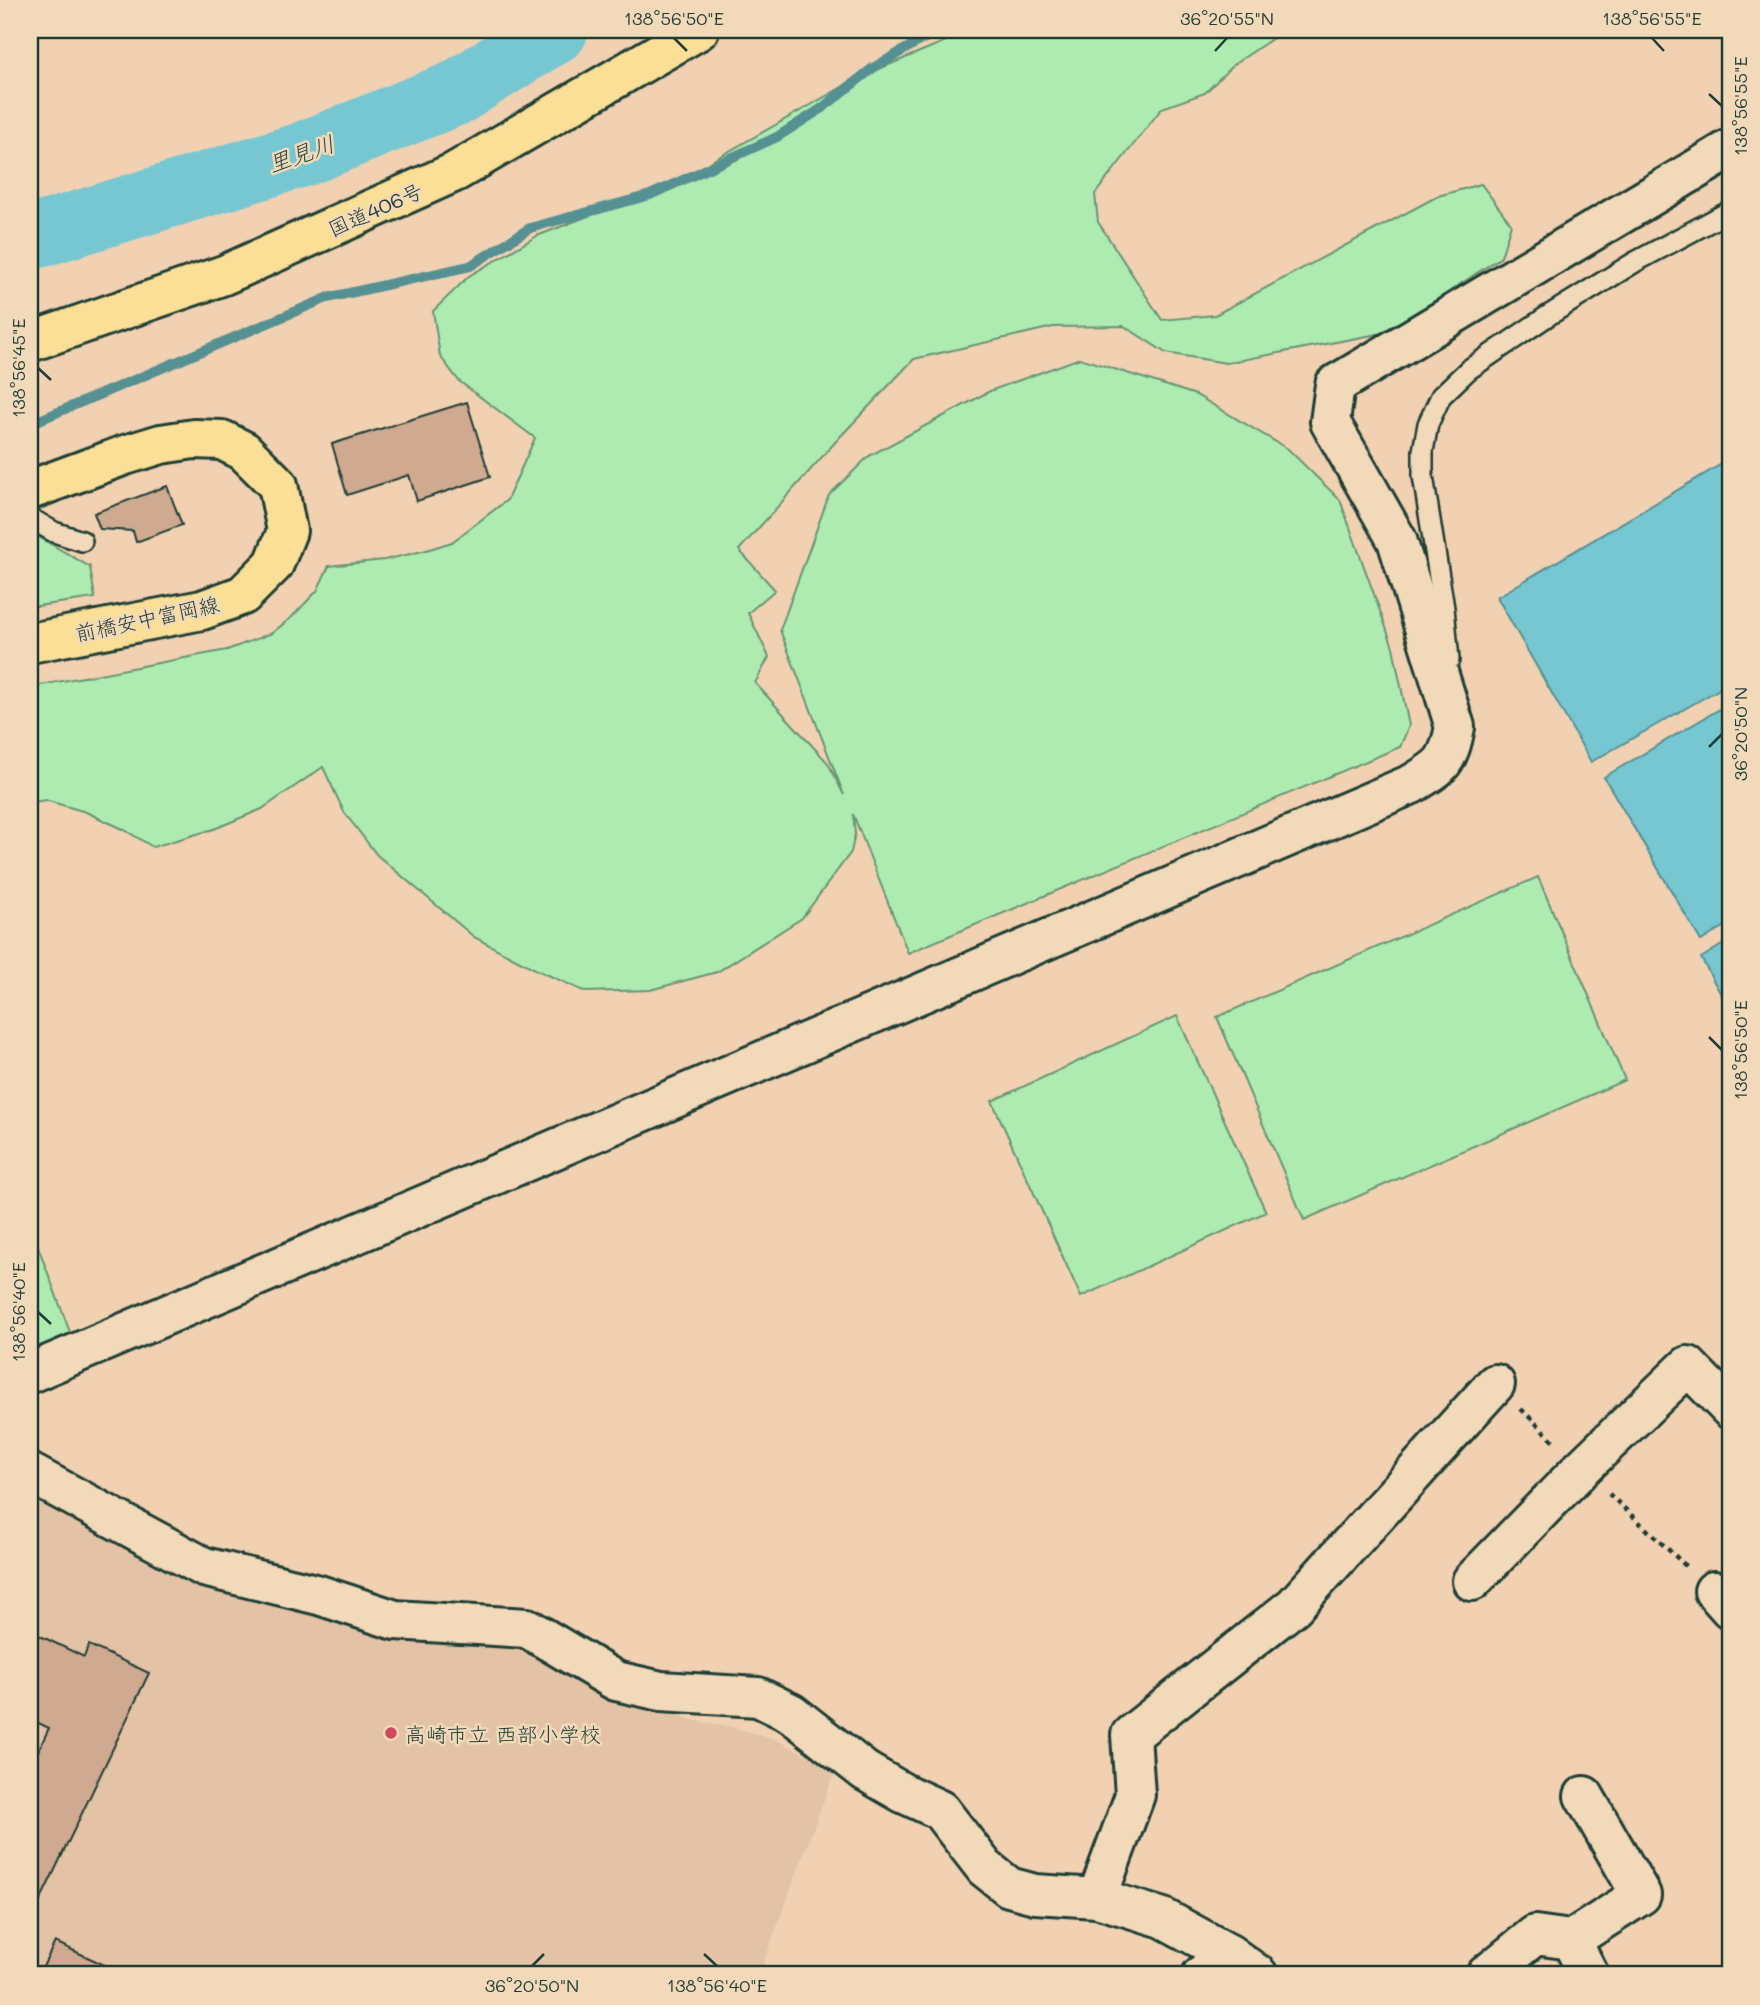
<svg xmlns="http://www.w3.org/2000/svg" width="1760" height="2005" font-family="Mali,'Klee One',sans-serif">
	<rect width="100%" height="100%" fill="#f1d1b2"/>
	<filter id="ink" filterUnits="userSpaceOnUse"><feTurbulence type="fractalNoise" baseFrequency=".0143" numOctaves="2"/><feDisplacementMap in="SourceGraphic" scale="14" xChannelSelector="R" yChannelSelector="G"/><feConvolveMatrix kernelMatrix="1 2 1 2 8 2 1 2 1" color-interpolation-filters="sRGB"/></filter>
	<g filter="url(#ink)">
		<!-- built -->
		<path fill="#e3c2a6" d="M30 1491 183 1575 520 1641 691 1720 731 1727 775 1739 835 1770 759 1975H30Z"/>
		<!-- green -->
		<g fill="#aeebb1" stroke="#669472" stroke-width="2">
			<path d="M972 30H1285L1233 65 1205 93 1162 108 1095 194 1098 222 1162 320 1215 315 1438 196 1481 184 1511 224 1501 257 1388 332 1226 363 1166 353 1124 326 1053 327 914 359 838 439 739 550 775 590 748 613 769 657 755 683 828 763 844 795 780 630 829 495 869 456 990 391 1080 358 1196 395 1288 449 1340 500 1393 647 1409 726 1400 747 908 953 853 814 855 834 851 852 802 918 717 972 650 990 586 992 537 970 474 937 377 855 344 812 323 767 262 809 214 829 153 847 123 829 86 812 45 800 30 803V687L227 650 272 633 292 617 317 591 329 566 384 560 423 551 452 542 507 500 535 438 459 381 440 356 433 311 469 276 537 236 673 183 860 77Z"/>
			<path d="M30 532 90 567 95 598 30 607Z"/>
			<path d="M1538 877 1625 1080 1304 1220 1217 1017Z"/>
			<path d="M1177 1016 1266 1212 1081 1297 992 1101Z"/>
			<path d="M30 1225 74 1343 30 1362Z"/>
		</g>
		<!-- water -->
		<g fill="#77c7d2" stroke="#549093" stroke-width="2">
			<path d="M1730 459V683L1591 762 1497 597Z"/>
			<path d="M1730 703V923L1701 941 1604 777Z"/>
			<path d="M1730 940V1011L1701 958Z"/>
		</g>
		<g fill="none" stroke-linecap="round" stroke-linejoin="round">
			<!-- stream -->
			<path stroke="#549093" stroke-width="10" d="M30 424 327 298 470 266 530 228 650 195 777 137 821 109 873 68 921 40 942 30"/>
			<!-- river -->
			<path stroke="#77c7d2" stroke-width="65" d="M30 238 301 155 456 93 556 30"/>
		</g>
		<!-- building -->
		<g fill="#cfa990" stroke="#1f3d34" stroke-width="2">
			<path d="M467 402 490 477 417 501 409 475 347 495 332 444Z"/>
			<path d="M167 486 182 525 136 542 133 531 100 529 94 513Z"/>
			<path d="M30 1631 84 1657 89 1645 149 1673 30 1922V1768L49 1728 30 1719Z"/>
			<path d="M55 1942 111 1968 107 1975H39Z"/>
		</g>
		<g fill="none" stroke-linecap="round" stroke-linejoin="round">
			<defs>
				<g id="lane">
					<path d="M30 518 54 532 82 541"/>
					<path d="M1449 660 1444 608 1423 476V451L1428 424 1441 396 1468 370 1546 317 1635 262 1730 211"/>
				</g>
				<g id="street">
					<path d="M30 1373 1412 784C1442 766 1448 763 1455 727L1397 540 1330 422 1335 385 1730 149"/>
					<path d="M30 1473 204 1567 319 1595 395 1620 527 1628 616 1681 661 1691 758 1697 791 1713 865 1771 903 1793 940 1810 985 1868 1009 1887 1035 1894 1097 1898 1163 1918 1229 1954 1258 1975"/>
					<path d="M1472 1581 1582 1468 1688 1366 1730 1409"/>
					<path d="M1714 1591 1730 1609"/>
					<path d="M1097 1898 1135 1795 1131 1735 1294 1606 1495 1384"/>
					<path d="M1571 1940 1641 1895 1584 1796"/>
					<path d="M1202 1975 1229 1954"/>
					<path d="M1486 1975 1535 1935 1571 1940 1589 1975"/>
				</g>
				<path id="primary" d="M30 490 125 455 161 444 194 439 222 440 244 451 278 485 287 531 274 564 243 595 202 610 30 643"/>
				<path id="highway" d="M30 342 224 275 455 172 699 30"/>
			</defs>
			<!-- lane casing -->
			<use href="#lane" stroke="#1f3d34" stroke-width="24"/>
			<!-- street casing -->
			<use href="#street" stroke="#1f3d34" stroke-width="44"/>
			<!-- primary casing -->
			<use href="#primary" stroke="#1f3d34" stroke-width="44"/>
			<!-- highway casing -->
			<use href="#highway" stroke="#1f3d34" stroke-width="44"/>
			<!-- path -->
			<g stroke="#1f3d34" stroke-width="4.5" stroke-dasharray="5 5" stroke-linecap="butt">
				<path d="M1521 1409 1555 1442"/>
				<path d="M1609 1494 1687 1567"/>
			</g>
			<!-- lane -->
			<use href="#lane" stroke="#f1d9b9" stroke-width="19"/>
			<!-- street -->
			<use href="#street" stroke="#f1d9b9" stroke-width="38"/>
			<!-- primary -->
			<use href="#primary" stroke="#fbdf96" stroke-width="38"/>
			<!-- highway -->
			<use href="#highway" stroke="#fbdf96" stroke-width="38"/>
		</g>
	</g>
	<!-- ticks -->
	<path fill="none" stroke="#1f3d34" stroke-width="2.5" d="M674 38 687 51M1652 38 1664 51M1215 51 1227 38M1709 94 1722 106M38 368 51 380M1709 747 1722 734M1709 1037 1722 1050M38 1312 51 1324M704 1954 717 1966M532 1966 544 1954"/>
	<!-- markers -->
	<circle fill="#d1495b" stroke="#f1d9b9" stroke-width="2.5" cx="391" cy="1733" r="7"/>
	<g text-anchor="middle" dominant-baseline="central" stroke-width="5" stroke-linejoin="round" paint-order="stroke">
		<!-- street labels -->
		<g font-size="21" fill="#1f3d34" stroke="#f1d9b9">
			<text transform="translate(375 209) rotate(-24)">国道406号</text>
			<text transform="translate(147 618) rotate(-12)">前橋安中富岡線</text>
		</g>
		<!-- poi labels -->
		<g font-size="21" fill="#1f3d34" stroke="#f1d9b9" text-anchor="start">
			<text x="405" y="1733">高崎市立 西部小学校</text>
		</g>
		<!-- water labels -->
		<g font-size="23" font-style="italic" fill="#284b44" stroke="#f1d9b9">
			<text transform="translate(301 153) rotate(-19)">里見川</text>
		</g>
	</g>
	<!-- margin -->
	<rect width="1760" height="2005" fill="none" stroke="#f1d9b9" stroke-width="77"/>
	<rect x="38" y="38" width="1684" height="1928" fill="none" stroke="#1f3d34" stroke-width="2.5"/>
	<g font-size="18" text-anchor="middle" fill="#1f3d34">
		<text x="674" y="25">138°56'50"E</text>
		<text x="1227" y="25">36°20'55"N</text>
		<text x="1652" y="25">138°56'55"E</text>
		<text transform="translate(1741 106) rotate(-90)" y="6">138°56'55"E</text>
		<text transform="translate(19 368) rotate(-90)" y="6">138°56'45"E</text>
		<text transform="translate(1741 734) rotate(-90)" y="6">36°20'50"N</text>
		<text transform="translate(1741 1050) rotate(-90)" y="6">138°56'50"E</text>
		<text transform="translate(19 1312) rotate(-90)" y="6">138°56'40"E</text>
		<text x="532" y="1992">36°20'50"N</text>
		<text x="717" y="1992">138°56'40"E</text>
	</g>
</svg>
